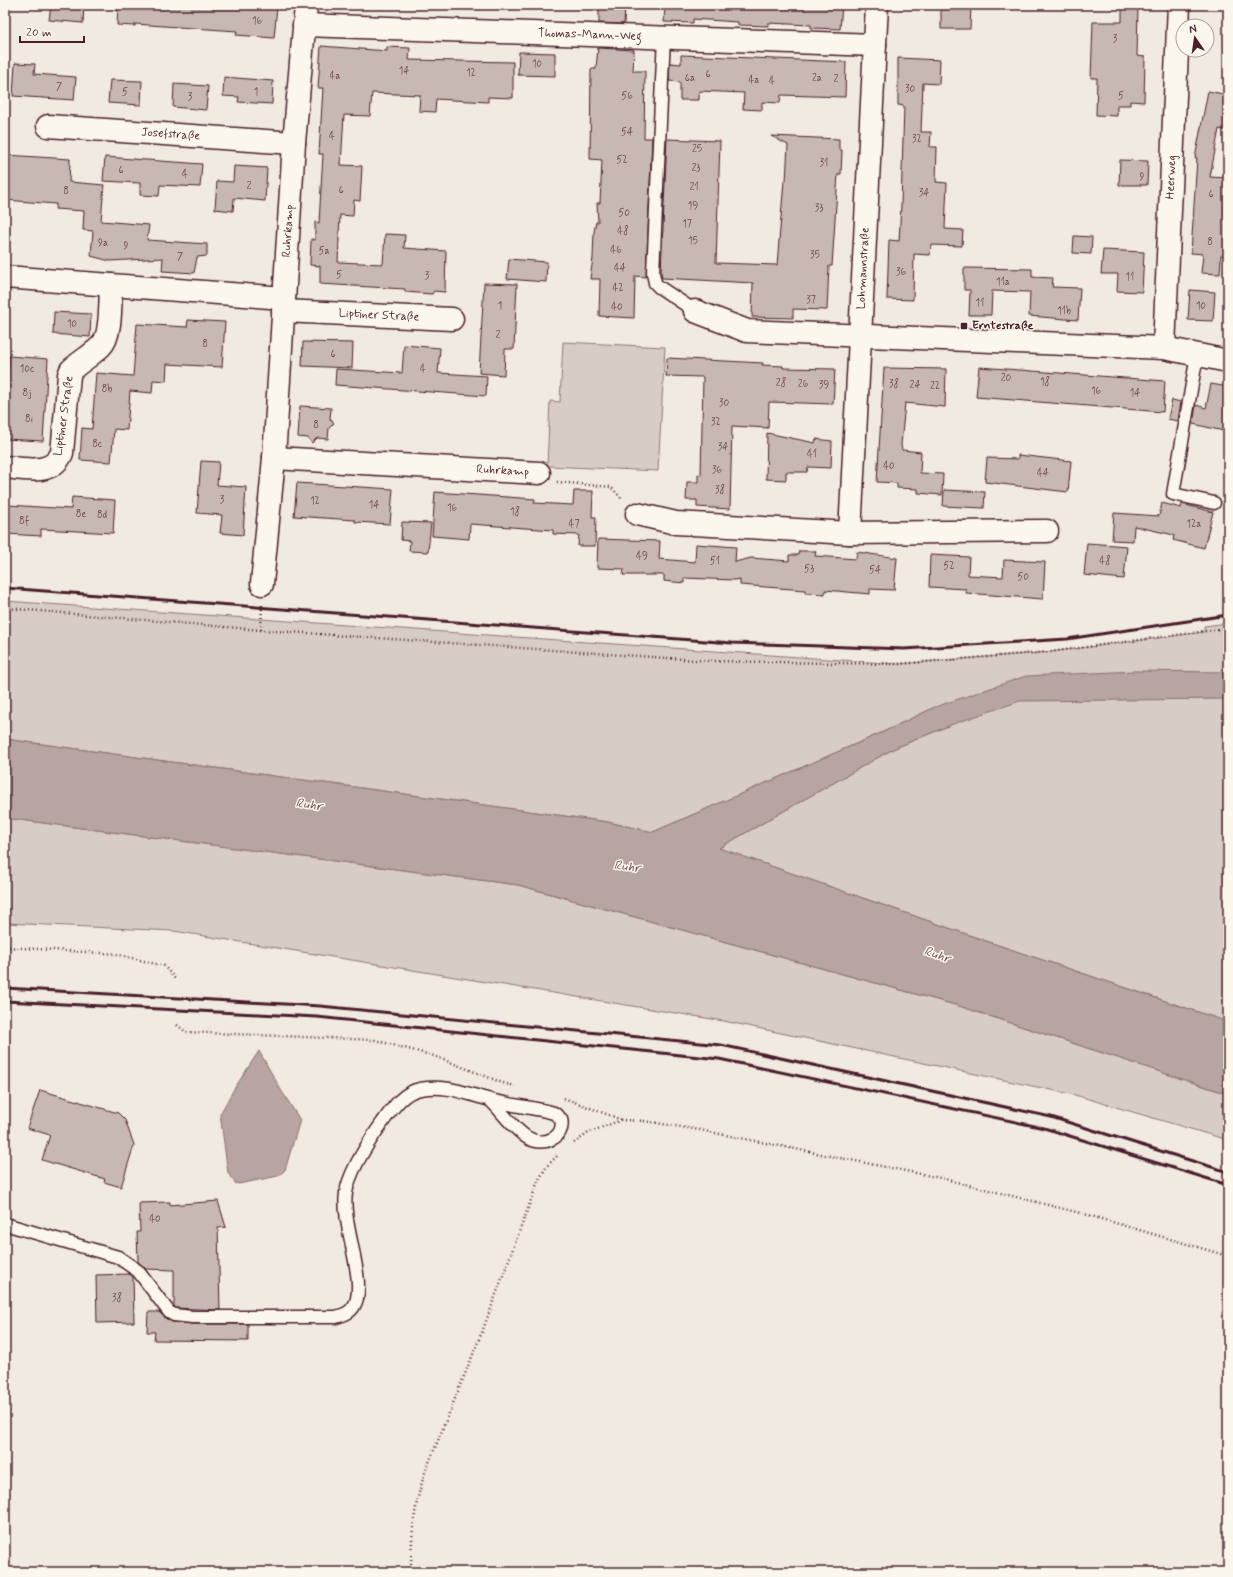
<svg xmlns="http://www.w3.org/2000/svg" width="1233" height="1577" font-family="Mynerve,sans-serif">
	<rect width="100%" height="100%" fill="#f0eae0"/>
	<filter id="ink" filterUnits="userSpaceOnUse"><feTurbulence type="fractalNoise" baseFrequency=".025" numOctaves="2"/><feDisplacementMap in="SourceGraphic" scale="8" xChannelSelector="R" yChannelSelector="G"/><feConvolveMatrix kernelMatrix="1 2 1 2 8 2 1 2 1" color-interpolation-filters="sRGB"/></filter>
	<g filter="url(#ink)">
		<!-- green -->
		<g fill="#d8ccc6" stroke="#917678">
			<path d="M563 342 665 347 658 471 547 466 550 401 560 402Z"/>
			<path d="M5 601 898 664 1050 652 1204 632V626L1228 623V1022L995 944 719 848 893 749 953 724 935 707 881 733 653 832 608 822 5 739Z"/>
			<path d="M5 818 518 885 959 1006 1228 1094V1140L1075 1095 724 1021 174 931 5 923Z"/>
		</g>
		<!-- water -->
		<g fill="#b8a4a2" stroke="#8c6f72">
			<path d="M1136 671 1228 672V699L1020 701 953 724 893 749 719 848 995 944 1228 1022V1094L959 1006 518 885 5 818V739L608 822 653 832 881 733 935 707 1026 676Z"/>
			<path d="M259 1051 281 1090 300 1120 285 1170 278 1176 239 1184 235 1183 228 1173 220 1114 234 1089Z"/>
		</g>
		<!-- building -->
		<g fill="#c8b8b3" stroke="#4a1f2b">
			<path d="M51 5H84L83 23 49 20Z"/>
			<path d="M118 5 277 6 274 38 236 35 237 31 135 24V26L117 25Z"/>
			<path d="M599 5H625L624 24 599 23Z"/>
			<path d="M665 5H842L840 29 811 28V25L789 24 768 23V26L738 25V22L693 19V23L664 22Z"/>
			<path d="M941 5H971L970 29H941Z"/>
			<path d="M1122 5H1138L1137 56 1145 57 1144 102 1130 101V105H1117V116L1096 115 1097 78H1091L1093 22H1122Z"/>
			<path d="M321 46 387 51V47L410 48 409 60 513 62V98L488 97V102L436 99 435 112 419 111 420 95 372 93 370 116 344 115 341 165 362 166 360 201 354 200 353 216 340 215 338 262 383 264 385 234 405 235 404 248 446 251 445 292 434 291 432 294 405 292V289L320 284V266L310 265 311 239 315 240V222L319 223 323 154H319L323 88H318Z"/>
			<path d="M598 48 634 50 633 71H645L644 138H652L646 277 635 276 634 318 599 316 600 279H590L593 258 594 232 596 222H598L597 203H600L602 160 590 159 591 69H596Z"/>
			<path d="M519 52 555 53V76L518 75Z"/>
			<path d="M681 55 846 62 845 97 781 95 780 103 762 102V110L743 109 744 93 699 91V100H680V82L669 81 670 63 681 64Z"/>
			<path d="M898 58 940 60 939 84 923 83 921 132H931L930 147H937L936 182 947 183 945 229 963 230 962 246 931 245 930 255 914 254 913 300 887 299 889 240 899 241 901 205 904 106 898 105Z"/>
			<path d="M15 63 35 64 34 74 76 77 74 100 13 96Z"/>
			<path d="M224 77 273 81 272 104 238 102 239 97 223 96Z"/>
			<path d="M110 80 142 81 141 105 108 103Z"/>
			<path d="M174 84 208 86 206 110 173 107Z"/>
			<path d="M1208 91 1228 95V131L1219 129 1210 177 1228 178V256L1221 255 1220 274 1201 273 1203 254 1191 253 1197 158H1195Z"/>
			<path d="M771 136 839 139V150H842L841 174H838L832 266H829L827 310 793 309V318L752 317 753 283 662 278 661 272 667 139 720 141 716 263 777 265 784 181H786L788 145Z"/>
			<path d="M5 155 70 159 69 182 104 185 101 221 149 225 147 240 207 244V256L197 257 194 273 162 271 163 258 110 261 91 256 93 231 83 230 84 211 55 209 56 204 5 200Z"/>
			<path d="M105 157 202 164 200 187 160 185 159 196 140 195V183L103 181Z"/>
			<path d="M1120 160 1148 161 1147 185H1119Z"/>
			<path d="M234 166 267 168 265 201 234 198 233 211 215 209 217 181 233 182Z"/>
			<path d="M1074 236 1092 237 1091 254 1073 253Z"/>
			<path d="M1103 250 1144 252 1142 292 1117 291 1118 274H1101Z"/>
			<path d="M509 259 547 262 546 282 507 279Z"/>
			<path d="M964 268 1032 269V277L1053 278 1052 287 1080 288 1078 320 1029 316 1030 292 992 291 991 315H969L970 290H964Z"/>
			<path d="M484 283 517 284 514 349H505L504 375 479 373Z"/>
			<path d="M1190 290 1215 292 1213 321 1188 320Z"/>
			<path d="M54 312 91 314 90 337 53 334Z"/>
			<path d="M188 320 225 322 222 367 167 364 166 381 153 380 152 393 130 391 127 430 114 429 111 462 80 460 82 428 92 429 96 373 133 376 137 324 187 327Z"/>
			<path d="M303 342 353 343 352 368 302 366Z"/>
			<path d="M404 345 440 348 438 373 487 376 486 396 335 385 336 369 402 373Z"/>
			<path d="M9 356 48 359 43 441 5 439Z"/>
			<path d="M667 358 763 363 762 365 783 366V368L835 369 833 404 769 402 768 428 732 426 730 509 697 507V500H686L687 482H698V474L701 475 703 377 666 376Z"/>
			<path d="M979 367 1165 381 1163 412 976 397Z"/>
			<path d="M884 368 946 369 945 407 905 403 901 445 902 450 921 452 920 473 943 474 942 495 918 493V489L897 488V483L877 482Z"/>
			<path d="M1211 384 1228 387V432L1193 424 1196 405 1206 408Z"/>
			<path d="M1172 400 1181 402 1178 421 1168 419Z"/>
			<path d="M300 406 331 408 330 419 334 423 329 428 328 439 317 438 312 443 308 438 298 437Z"/>
			<path d="M767 433 815 443 816 439 832 441 831 468 808 467 807 472H786V480L766 479Z"/>
			<path d="M1018 455 1071 461 1068 492 985 482 987 458 1018 459Z"/>
			<path d="M201 461 219 462 217 485 246 487 243 535 220 533 222 515 197 513Z"/>
			<path d="M297 483 393 489 390 524 355 522V520L294 516Z"/>
			<path d="M944 490 985 492 984 508 943 506Z"/>
			<path d="M574 491H593L592 517H596L595 546H578L579 535 553 534V530L470 524 469 539 432 536 435 492 535 499 534 503 573 505Z"/>
			<path d="M72 497 115 500 113 533 41 529V536L6 534 8 505 71 509Z"/>
			<path d="M1162 503 1181 508 1182 504 1213 512 1204 548 1173 540 1174 535 1134 526 1133 541 1112 540 1114 513 1159 516Z"/>
			<path d="M402 522 431 523 428 552 409 551 410 541 401 540Z"/>
			<path d="M598 539 660 541 659 559 695 562 696 544 736 547 735 562 751 558 789 561V555H798L799 551H816L815 556 856 559 857 552 897 558 894 590 870 589V594L825 590V594L805 593V590L740 585V579L734 580 684 578V583L664 581V575H623L624 569 597 568Z"/>
			<path d="M1087 543 1127 546 1124 579 1084 575Z"/>
			<path d="M930 555 969 557 968 575 1003 577 1004 560 1045 562 1043 599 966 593V589L929 587Z"/>
			<path d="M40 1090 118 1113 125 1120 134 1145 121 1187 104 1182 105 1179 42 1160 50 1135 27 1128Z"/>
			<path d="M218 1201 226 1227 218 1228 220 1310 176 1308 174 1306V1270L146 1269 138 1262 137 1232H140L139 1203 170 1202V1205Z"/>
			<path d="M129 1274 133 1276 134 1322 97 1323 96 1275Z"/>
			<path d="M148 1312H159L165 1318 173 1322 192 1324H248V1341L154 1340 155 1332H147Z"/>
		</g>
		<g fill="none" stroke-linecap="round" stroke-linejoin="round">
			<defs>
				<g id="lane">
					<path d="M664 37 653 273 655 283 659 287 695 311"/>
					<path d="M1197 355 1173 494 1214 503"/>
					<path d="M5 1224 118 1257 138 1271 169 1312 174 1315 192 1317H336C343 1315 350 1313 354 1306 368 1283 341 1224 346 1193 349 1171 370 1140 382 1123 392 1109 403 1092 420 1089 447 1084 466 1094 491 1100 512 1106 533 1107 554 1113L561 1119C566 1138 543 1147 528 1138 514 1130 502 1111 490 1100"/>
				</g>
				<g id="street">
					<path id="s1" d="M304 25 875 45"/>
					<path id="s2" d="M48 126 294 143"/>
					<path d="M5 277 284 298"/>
					<path id="s3" d="M283 311 452 319"/>
					<path d="M695 311 747 331 1164 348 1228 361"/>
					<path id="s4" d="M1164 348 1179 5"/>
					<path id="s5" d="M274 458 539 473"/>
					<path d="M5 467C25 469 52 476 62 453L69 375 71 370C81 361 92 355 101 346 112 336 110 300 111 285"/>
					<path d="M637 514 676 523 850 533 1047 531"/>
					<path id="s6" d="M850 533 877 5"/>
					<path id="s7" d="M262 584 274 458 294 143 306 5"/>
				</g>
			</defs>
			<!-- lane casing -->
			<use href="#lane" stroke="#4a1f2b" stroke-width="15"/>
			<!-- street casing -->
			<use href="#street" stroke="#4a1f2b" stroke-width="25"/>
			<!-- path -->
			<g stroke="#4a1f2b" stroke-width="2.5" stroke-dasharray="1 3" stroke-linecap="butt">
				<path d="M557 482 611 487 622 499"/>
				<path d="M5 608 261 630 711 661 898 664 1050 652 1228 628"/>
				<path d="M261 630 262 604"/>
				<path d="M5 947 116 954 164 966 176 980"/>
				<path d="M177 1025 186 1032 375 1040 434 1056 503 1083 515 1086"/>
				<path d="M564 1098 622 1120 644 1121 700 1130 941 1178 1088 1215 1228 1256"/>
				<path d="M574 1143 590 1132 621 1120"/>
				<path d="M411 1572C411 1537 414 1503 426 1470L482 1332 538 1181 547 1166 557 1156"/>
			</g>
			<!-- lane -->
			<use href="#lane" stroke="#fbf7ec" stroke-width="12"/>
			<!-- street -->
			<use href="#street" stroke="#fbf7ec" stroke-width="22"/>
			<!-- rail -->
			<g stroke="#4a1f2b" stroke-width="3">
				<path d="M5 588 732 643 904 649 1067 639 1228 615"/>
				<path d="M5 988 320 1006 721 1045 1051 1117 1228 1172"/>
				<path d="M5 1001 317 1017 719 1059 1044 1128 1228 1185"/>
			</g>
		</g>
	</g>
	<!-- markers -->
	<rect fill="#4a1f2b" stroke="#fbf7ec" stroke-width="1.5" x="960" y="322" width="8" height="8" rx="2"/>
	<g text-anchor="middle" dominant-baseline="central" stroke-width="3" stroke-linejoin="round" paint-order="stroke">
		<!-- number labels -->
		<g font-size="10" fill="#6a454d">
			<text x="257" y="21">16</text>
			<text x="1115" y="39">3</text>
			<text x="537" y="64">10</text>
			<text x="404" y="71">14</text>
			<text x="471" y="73">12</text>
			<text x="708" y="74">6</text>
			<text x="335" y="76">4a</text>
			<text x="690" y="78">6a</text>
			<text x="817" y="78">2a</text>
			<text x="836" y="79">2</text>
			<text x="754" y="80">4a</text>
			<text x="772" y="81">4</text>
			<text x="59" y="87">7</text>
			<text x="910" y="89">30</text>
			<text x="125" y="92">5</text>
			<text x="256" y="92">1</text>
			<text x="627" y="96">56</text>
			<text x="1121" y="96">5</text>
			<text x="190" y="97">3</text>
			<text x="627" y="132">54</text>
			<text x="332" y="136">4</text>
			<text x="917" y="139">32</text>
			<text x="697" y="149">25</text>
			<text x="622" y="160">52</text>
			<text x="824" y="163">31</text>
			<text x="696" y="168">23</text>
			<text x="121" y="170">6</text>
			<text x="185" y="174">4</text>
			<text x="1142" y="177">9</text>
			<text x="249" y="186">2</text>
			<text x="694" y="187">21</text>
			<text x="341" y="190">6</text>
			<text x="66" y="191">8</text>
			<text x="924" y="193">34</text>
			<text x="1211" y="194">6</text>
			<text x="693" y="206">19</text>
			<text x="819" y="208">33</text>
			<text x="624" y="213">50</text>
			<text x="687" y="224">17</text>
			<text x="623" y="231">48</text>
			<text x="693" y="241">15</text>
			<text x="1210" y="242">8</text>
			<text x="103" y="243">9a</text>
			<text x="126" y="246">9</text>
			<text x="616" y="250">46</text>
			<text x="324" y="251">5a</text>
			<text x="815" y="255">35</text>
			<text x="180" y="257">7</text>
			<text x="620" y="268">44</text>
			<text x="901" y="272">36</text>
			<text x="339" y="275">5</text>
			<text x="427" y="276">3</text>
			<text x="1130" y="277">11</text>
			<text x="1003" y="282">11a</text>
			<text x="618" y="288">42</text>
			<text x="811" y="300">37</text>
			<text x="980" y="303">11</text>
			<text x="500" y="306">1</text>
			<text x="1201" y="306">10</text>
			<text x="617" y="307">40</text>
			<text x="1064" y="311">11b</text>
			<text x="72" y="324">10</text>
			<text x="498" y="335">2</text>
			<text x="205" y="344">8</text>
			<text x="333" y="354">6</text>
			<text x="27" y="369">10c</text>
			<text x="423" y="369">4</text>
			<text x="1006" y="378">20</text>
			<text x="1045" y="382">18</text>
			<text x="781" y="383">28</text>
			<text x="803" y="384">26</text>
			<text x="894" y="384">38</text>
			<text x="824" y="385">39</text>
			<text x="915" y="385">24</text>
			<text x="935" y="386">22</text>
			<text x="107" y="389">8b</text>
			<text x="1096" y="391">16</text>
			<text x="27" y="393">8j</text>
			<text x="1135" y="393">14</text>
			<text x="724" y="403">30</text>
			<text x="29" y="419">8i</text>
			<text x="716" y="422">32</text>
			<text x="316" y="425">8</text>
			<text x="97" y="444">8c</text>
			<text x="723" y="447">34</text>
			<text x="812" y="454">41</text>
			<text x="889" y="466">40</text>
			<text x="717" y="470">36</text>
			<text x="1043" y="473">44</text>
			<text x="720" y="490">38</text>
			<text x="222" y="500">3</text>
			<text x="315" y="501">12</text>
			<text x="374" y="505">14</text>
			<text x="452" y="508">16</text>
			<text x="515" y="512">18</text>
			<text x="81" y="514">8e</text>
			<text x="102" y="515">8d</text>
			<text x="24" y="521">8f</text>
			<text x="574" y="524">47</text>
			<text x="1194" y="524">12a</text>
			<text x="642" y="556">49</text>
			<text x="715" y="561">51</text>
			<text x="1105" y="561">48</text>
			<text x="949" y="566">52</text>
			<text x="809" y="569">53</text>
			<text x="875" y="570">54</text>
			<text x="1023" y="577">50</text>
			<text x="155" y="1219">40</text>
			<text x="117" y="1298">38</text>
		</g>
		<!-- street labels -->
		<g font-size="12" fill="#4a1f2b" stroke="#fbf7ec">
			<text stroke="none"><textPath href="#s1" startOffset="286">Thomas-Mann-Weg</textPath></text>
			<text stroke="none"><textPath href="#s2" startOffset="123">Josefstraße</textPath></text>
			<text stroke="none"><textPath href="#s4" startOffset="171">Heerweg</textPath></text>
			<text stroke="none"><textPath href="#s7" startOffset="354">Ruhrkamp</textPath></text>
			<text stroke="none"><textPath href="#s6" startOffset="265">Lohmannstraße</textPath></text>
			<text stroke="none"><textPath href="#s3" startOffset="96">Liptiner Straße</textPath></text>
			<text transform="translate(64 416) rotate(-82)">Liptiner Straße</text>
			<text stroke="none"><textPath href="#s5" startOffset="229">Ruhrkamp</textPath></text>
		</g>
		<!-- poi labels -->
		<g font-size="12" font-weight="bold" fill="#4a1f2b" stroke="#fbf7ec" text-anchor="start">
			<text x="972" y="326">Erntestraße</text>
		</g>
		<!-- water labels -->
		<g font-size="13" font-style="italic" fill="#704e55" stroke="#fbf7ec">
			<text transform="translate(309 805) rotate(9)">Ruhr</text>
			<text transform="translate(627 867) rotate(7)">Ruhr</text>
			<text transform="translate(937 955) rotate(19)">Ruhr</text>
		</g>
	</g>
	<!-- margin -->
	<rect width="1233" height="1577" fill="none" stroke="#fbf7ec" stroke-width="20"/>
	<rect x="10" y="10" width="1213" height="1557" fill="none" stroke="#4a1f2b" stroke-width="1.5" filter="url(#ink)"/>
	<!-- north arrow -->
	<g transform="translate(1195 38) rotate(347)"><circle r="19" fill="#fbf7ec" stroke="#b4a19f"/>
	<path d="M0-3L7 15L0 10L-7 15Z" fill="#4a1f2b"/>
	<text y="-6" font-size="11" font-weight="bold" text-anchor="middle" fill="#4a1f2b">N</text>
	</g>
	<!-- scale -->
	<path d="M20 36v6h64v-6" fill="none" stroke="#4a1f2b" stroke-width="2"/>
	<text x="26" y="36" font-size="12" fill="#4a1f2b" stroke="#fbf7ec" stroke-width="3" paint-order="stroke">20 m</text>
</svg>
